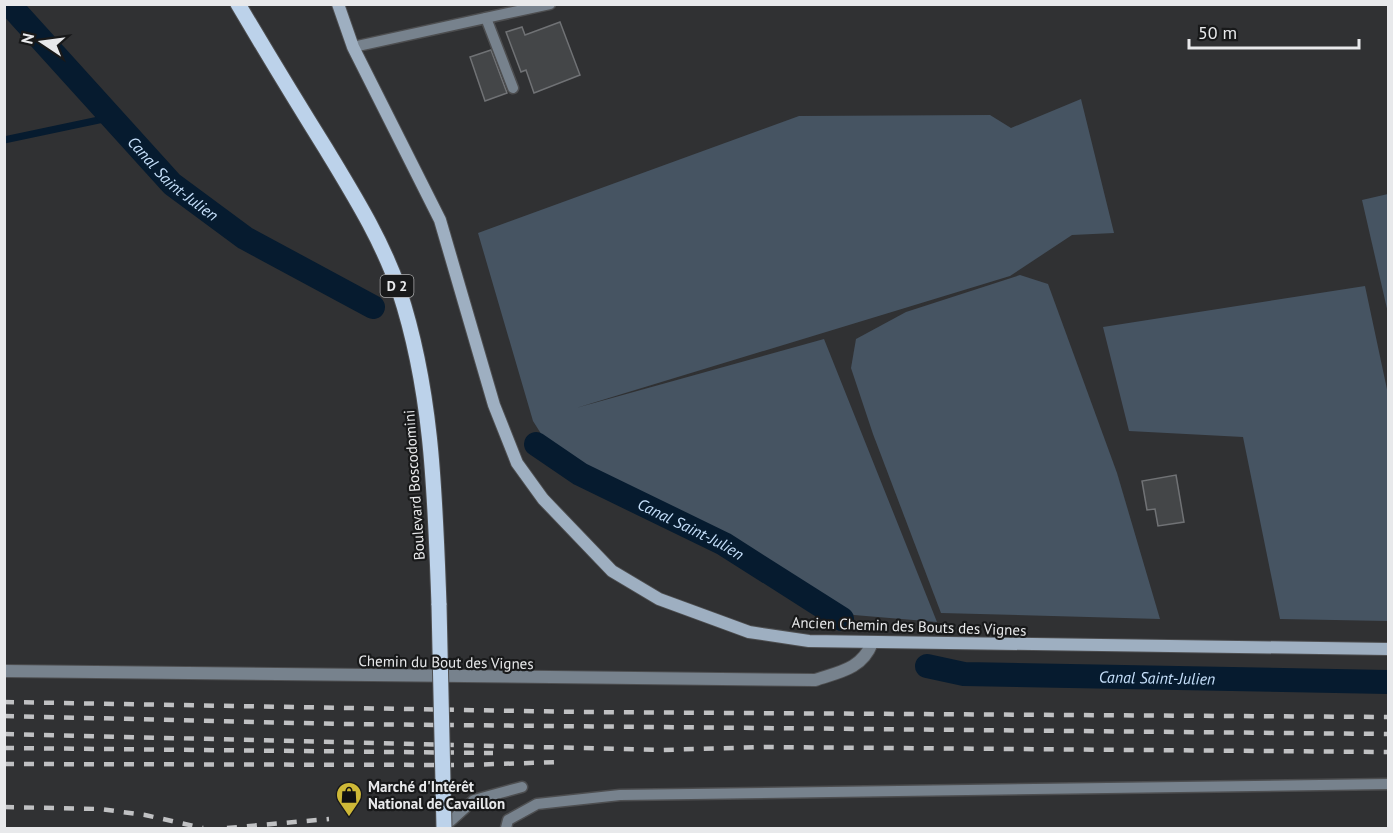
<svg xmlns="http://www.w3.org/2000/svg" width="1393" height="833" font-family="'PT Sans',sans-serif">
	<rect width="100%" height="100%" fill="#303133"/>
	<!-- green -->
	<g fill="#465462">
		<path d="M1081 99 1114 233 1072 235 1010 276 576 408 824 339 937 622 854 615 824 595 592 470 545 440 533 421 478 233 799 116 990 115 1011 128Z"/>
		<path d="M1388 194V313L1362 200Z"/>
		<path d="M1020 275 1048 284 1117 473 1160 619 941 613 873 434 851 368 856 339 906 312Z"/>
		<path d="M1365 286 1388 394V621L1280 619 1243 437 1129 431 1103 327Z"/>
	</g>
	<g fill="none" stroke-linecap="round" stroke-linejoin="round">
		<!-- stream -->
		<path stroke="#061b2f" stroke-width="7" d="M4 140 113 117"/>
		<!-- canal -->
		<g stroke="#061b2f" stroke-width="24">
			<path id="s1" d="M9 4 172 184 245 238 373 307"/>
			<path id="s2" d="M536 444 580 474 724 544 842 619"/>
			<path id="s3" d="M927 666 964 674 1388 682"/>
		</g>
	</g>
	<!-- building -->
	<g fill="#444648" stroke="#707275" stroke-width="1.5">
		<path d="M560 22 580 75 534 93 526 70 521 72 506 32 522 27 525 35Z"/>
		<path d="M491 50 507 93 485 101 470 57Z"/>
		<path d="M1176 475 1184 522 1158 526 1155 509 1147 510 1142 481Z"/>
	</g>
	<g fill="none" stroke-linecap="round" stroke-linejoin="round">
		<defs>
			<g id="lane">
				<path d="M486 18 513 88"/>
				<path d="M353 47 550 4"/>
				<path d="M443 828 474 800 522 787"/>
				<path d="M506 828 508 820 537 804 620 795 1388 784"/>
			</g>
			<path id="street" d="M4 671 815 680C839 672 862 669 872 643"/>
			<path id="secondary" d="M338 4 353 47 440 220 494 405 517 463 543 499 612 571 659 599 749 632 809 641 1388 649"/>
			<path id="primary" d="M238 4C267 53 296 101 326 149 353 194 382 240 399 290 433 393 435 498 439 605"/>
		</defs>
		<!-- lane casing -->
		<use href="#lane" stroke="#4d4e50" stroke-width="13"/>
		<!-- street casing -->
		<use href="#street" stroke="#4d4e50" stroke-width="14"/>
		<!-- secondary casing -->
		<use href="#secondary" stroke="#4d4e50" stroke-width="14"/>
		<!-- primary casing -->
		<use href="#primary" stroke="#4d4e50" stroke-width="17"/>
		<!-- lane -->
		<use href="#lane" stroke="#77828d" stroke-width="10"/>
		<!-- street -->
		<use href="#street" stroke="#77828d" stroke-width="12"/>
		<!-- secondary -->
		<use href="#secondary" stroke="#9eafc1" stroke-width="12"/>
		<!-- primary -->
		<use href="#primary" stroke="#bcd2ea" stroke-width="15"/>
		<!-- rail -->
		<g stroke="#c0c1c3" stroke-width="4.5" stroke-dasharray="10 10" stroke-linecap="butt">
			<path d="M4 702 582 712 1388 717"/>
			<path d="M4 716 341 724 1388 734"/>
			<path d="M4 734 662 750 765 747 1388 752"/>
			<path d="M4 748 493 753"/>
			<path d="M4 764 466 765 559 762"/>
			<path d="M4 807 100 809 145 815 203 828"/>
			<path d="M227 828 329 819"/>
		</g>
		<defs>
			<path id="primary-bridge" d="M439 605 444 828"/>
		</defs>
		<!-- primary-bridge casing -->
		<use href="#primary-bridge" stroke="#4d4e50" stroke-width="17" stroke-linecap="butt"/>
		<!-- primary-bridge -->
		<use href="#primary-bridge" stroke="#bcd2ea" stroke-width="15"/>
	</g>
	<!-- icons -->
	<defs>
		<symbol id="shop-pin" viewBox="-11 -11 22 30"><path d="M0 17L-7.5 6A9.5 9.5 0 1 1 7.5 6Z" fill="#ceb837" stroke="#18191a"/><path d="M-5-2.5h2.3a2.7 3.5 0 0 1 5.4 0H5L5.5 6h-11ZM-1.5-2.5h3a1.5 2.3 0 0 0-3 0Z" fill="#111"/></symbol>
	</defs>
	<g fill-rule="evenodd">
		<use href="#shop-pin" x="334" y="780" width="30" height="40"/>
	</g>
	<g text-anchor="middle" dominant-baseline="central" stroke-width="4.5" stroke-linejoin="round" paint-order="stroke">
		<!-- shield labels -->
		<rect fill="#18191a" stroke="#aaabac" stroke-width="1.5" x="380.5" y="275" width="33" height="22" rx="4.5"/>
		<g font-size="14" font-weight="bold" fill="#e8e9eb">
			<text x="397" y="286">D 2</text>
		</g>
		<!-- street labels -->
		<g font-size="15" fill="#e8e9eb" stroke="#18191a">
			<text transform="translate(414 485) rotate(-94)">Boulevard Boscodomini</text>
			<text transform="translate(909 626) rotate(2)">Ancien Chemin des Bouts des Vignes</text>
			<text transform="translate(446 662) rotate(1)">Chemin du Bout des Vignes</text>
		</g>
		<!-- poi labels -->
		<g font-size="15" font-weight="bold" fill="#e8e9eb" stroke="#18191a" text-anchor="start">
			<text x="368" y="786">Marché d'Intérêt<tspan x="368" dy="17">National de Cavaillon</tspan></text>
		</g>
		<!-- water labels -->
		<g font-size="16" font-style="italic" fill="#c6e0fb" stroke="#18191a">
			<text stroke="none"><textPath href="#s1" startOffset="240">Canal Saint-Julien</textPath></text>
			<text stroke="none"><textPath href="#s2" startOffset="177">Canal Saint-Julien</textPath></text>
			<text stroke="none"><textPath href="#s3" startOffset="231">Canal Saint-Julien</textPath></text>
		</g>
	</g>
	<!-- border -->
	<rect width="1393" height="833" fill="none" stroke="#e8e9eb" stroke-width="12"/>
	<!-- north arrow -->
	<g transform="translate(42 42) rotate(283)" stroke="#18191a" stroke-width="4.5" paint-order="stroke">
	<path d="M0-4.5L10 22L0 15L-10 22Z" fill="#e8e9eb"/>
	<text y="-9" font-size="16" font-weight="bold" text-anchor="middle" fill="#e8e9eb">N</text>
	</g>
	<!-- scale -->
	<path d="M1189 39v9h170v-9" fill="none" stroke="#e8e9eb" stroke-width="3"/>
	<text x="1198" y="39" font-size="18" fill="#e8e9eb" stroke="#18191a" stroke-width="4.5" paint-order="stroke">50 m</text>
</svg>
